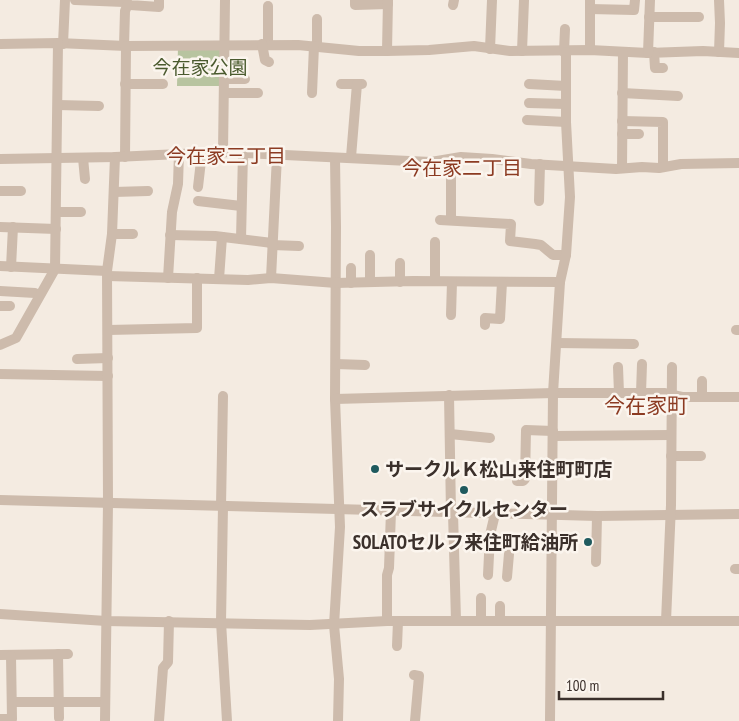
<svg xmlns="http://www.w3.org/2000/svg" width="739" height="721" font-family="'PT Sans Narrow','Noto Sans JP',sans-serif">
	<rect width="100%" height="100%" fill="#f4ebe1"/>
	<!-- green -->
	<path fill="#b8c4a0" d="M223 46 222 86H177L178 47Z"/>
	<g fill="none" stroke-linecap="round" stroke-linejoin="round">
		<!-- minor -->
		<g stroke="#cdbbac" stroke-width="10">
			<path d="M75 0 124 2 130 5 159 7V0"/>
			<path d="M355 0V5L388 4"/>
			<path d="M590 0V50"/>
			<path d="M719 0 720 23 719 52"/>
			<path d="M453 5 454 0"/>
			<path d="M268 6V44"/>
			<path d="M590 9 634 10 635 0"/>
			<path d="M649 17H699"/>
			<path d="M0 44 58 43 126 46 298 45 359 51H387L429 50 474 46 510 51 590 50 648 53 703 51 739 53"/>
			<path d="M63 44 65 0"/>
			<path d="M262 44 265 60 269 62"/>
			<path d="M124 46 125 11 128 4"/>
			<path d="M317 47V19"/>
			<path d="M490 49 492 0"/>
			<path d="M387 51 388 0"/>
			<path d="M522 51 524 0"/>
			<path d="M564 52 565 29"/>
			<path d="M654 52 655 68H663"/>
			<path d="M648 53 650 0"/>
			<path d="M224 79H245"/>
			<path d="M125 84H163"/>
			<path d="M341 84H362"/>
			<path d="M529 84 566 86"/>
			<path d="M224 93H258"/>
			<path d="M312 93 314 46"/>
			<path d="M622 93 678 96"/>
			<path d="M529 103 566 104"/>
			<path d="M58 105 99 106"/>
			<path d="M527 120 566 122"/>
			<path d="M622 121 663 122V167"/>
			<path d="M622 134H639"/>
			<path d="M223 152 225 0"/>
			<path d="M125 157 126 46"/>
			<path d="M351 157 357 84"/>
			<path d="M83 158 85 179"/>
			<path d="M335 158 336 227 335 399 340 527 334 625 339 679 338 721"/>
			<path d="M0 159 115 157 223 152 409 161 431 162 461 157 492 159 531 164 616 169 642 167 659 168 681 164 739 163"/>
			<path d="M622 168 623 52"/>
			<path d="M198 187 202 152"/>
			<path d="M0 191H21"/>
			<path d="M114 192 148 191"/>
			<path d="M198 201 241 206"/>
			<path d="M539 201 540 164"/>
			<path d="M56 212H81"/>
			<path d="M440 220 511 224 510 241 535 244 541 245 553 255H566"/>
			<path d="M451 220V159"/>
			<path d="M0 227 56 229"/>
			<path d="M112 234H133"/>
			<path d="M170 235 215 236 272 243"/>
			<path d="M241 239 243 153"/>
			<path d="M272 245 299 246"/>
			<path d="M0 266 107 271"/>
			<path d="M11 267 13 227"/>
			<path d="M108 276 248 280 271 278 336 283 413 281 560 282"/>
			<path d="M168 278 172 212 178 184 179 153"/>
			<path d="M271 278 277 156"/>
			<path d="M219 279 222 237"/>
			<path d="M435 281V242"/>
			<path d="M370 282V255"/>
			<path d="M400 282V263"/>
			<path d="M351 283V268"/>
			<path d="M0 291 35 293"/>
			<path d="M0 306H10"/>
			<path d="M451 315 452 282"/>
			<path d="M485 325V318L500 319 502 282"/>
			<path d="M108 330 197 328V278"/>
			<path d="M736 330H739"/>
			<path d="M557 343 634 344"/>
			<path d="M0 345 16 338 55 269 58 43"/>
			<path d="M77 359 108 358"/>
			<path d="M336 364 365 365"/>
			<path d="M618 367 619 393"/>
			<path d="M0 374 108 376"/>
			<path d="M641 393 642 364"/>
			<path d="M449 395 451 513"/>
			<path d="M702 396V381"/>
			<path d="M335 399 553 393H664L682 397H739"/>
			<path d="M450 434 490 438"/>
			<path d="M553 436 671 435"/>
			<path d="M671 456H701"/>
			<path d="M513 469H525"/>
			<path d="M517 481H523L525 479 526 430 553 431"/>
			<path d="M0 500 597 516 739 514"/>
			<path d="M221 506 223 396"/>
			<path d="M223 506 221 622 227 721"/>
			<path d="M453 513 456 621"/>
			<path d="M596 562 597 516"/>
			<path d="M735 569H739"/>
			<path d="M488 575 490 535 495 514"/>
			<path d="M507 577 509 554"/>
			<path d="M0 614 106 621 310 625 387 621H739"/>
			<path d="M387 621V575L389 568 391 511"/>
			<path d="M481 621V598"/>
			<path d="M500 621V606"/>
			<path d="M666 621 671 505 672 367"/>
			<path d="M397 646 398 621"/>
			<path d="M58 654 59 718"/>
			<path d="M0 655 68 654"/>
			<path d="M414 675 419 676 415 721"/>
			<path d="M12 702H105"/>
			<path d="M0 719H12L11 656"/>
			<path d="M105 721 108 503 107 271 112 234 115 157"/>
			<path d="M159 721 163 668 168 662 169 621"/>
			<path d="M550 721 553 393 560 282 566 255 570 197 566 122V52"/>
		</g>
	</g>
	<!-- markers -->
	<g fill="#1f5a5e" stroke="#fbf5ee" stroke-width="2">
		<circle cx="375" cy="469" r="5"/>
		<circle cx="464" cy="490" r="5"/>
		<circle cx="588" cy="542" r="5"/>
	</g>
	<g text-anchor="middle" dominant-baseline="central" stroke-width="5" stroke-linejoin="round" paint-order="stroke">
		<!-- park labels -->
		<g font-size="19" fill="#4a5a2e" stroke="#fbf5ee">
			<text x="200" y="67">今在家公園</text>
		</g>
		<!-- poi labels -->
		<g font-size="19" font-weight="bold" fill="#3b302b" stroke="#fbf5ee" text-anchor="start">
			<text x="385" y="469">サークルＫ松山来住町町店</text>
			<text x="464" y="509" text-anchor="middle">スラブサイクルセンター</text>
			<text x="578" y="542" text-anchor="end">SOLATOセルフ来住町給油所</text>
		</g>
		<!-- neighbourhood labels -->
		<g font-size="20" fill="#8c3b22" stroke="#fbf5ee">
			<text x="226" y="156">今在家三丁目</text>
			<text x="462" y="168">今在家二丁目</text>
		</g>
		<!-- quarter labels -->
		<g font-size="21" fill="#8c3b22" stroke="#fbf5ee">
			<text x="646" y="405">今在家町</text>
		</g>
	</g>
	<!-- scale -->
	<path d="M559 691v8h104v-8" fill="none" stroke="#3b302b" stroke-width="2.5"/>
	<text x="566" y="691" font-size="15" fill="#3b302b" stroke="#fbf5ee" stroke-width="4" paint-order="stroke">100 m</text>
</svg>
